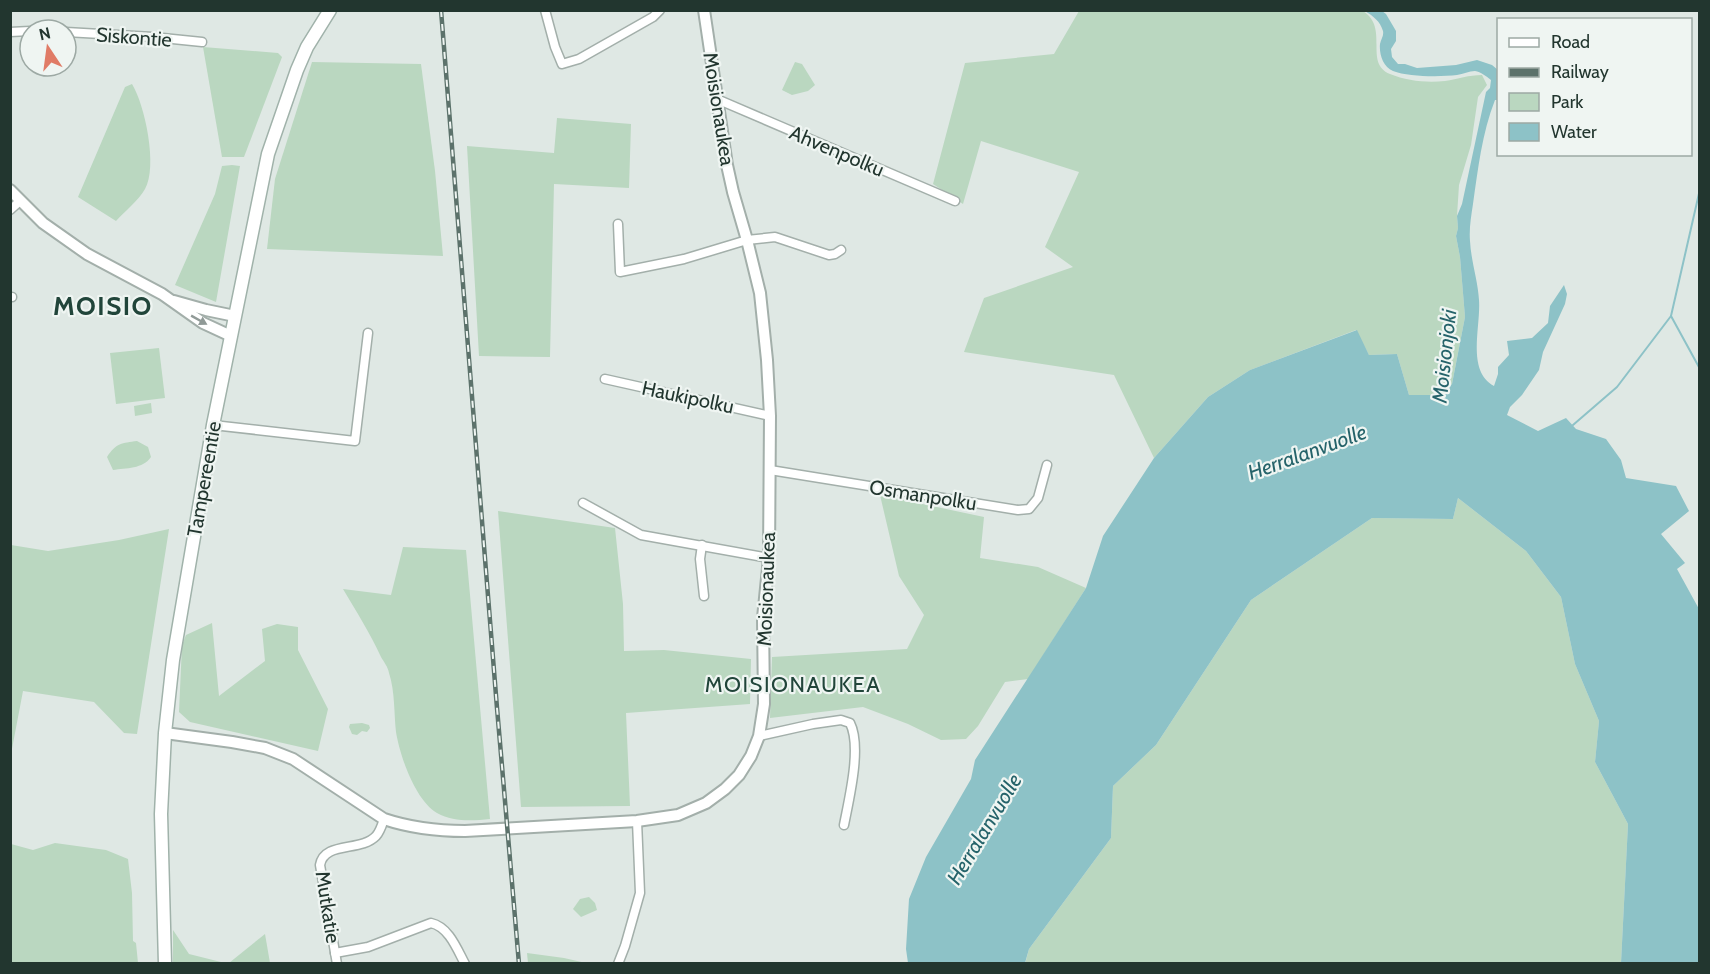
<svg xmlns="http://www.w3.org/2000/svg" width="1710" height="974" font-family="Cabin,sans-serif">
	<rect width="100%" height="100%" fill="#dfe8e4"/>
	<!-- green -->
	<g fill="#bad7c0">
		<path d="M1079 11H1363C1390 28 1363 63 1390 74 1407 81 1427 83 1445 81 1458 79 1469 75 1482 75L1487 85 1478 97 1471 145 1459 185 1457 216 1458 228 1456 236 1460 257 1465 317 1452 384 1441 395H1409L1397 354 1369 355 1356 330 1250 370 1208 397 1154 458 1114 375 964 352 984 298 1073 267 1045 247 1079 172 981 141 963 204 933 184 965 63 1054 54Z"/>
		<path d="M203 47 278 53 282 57 244 157H222Z"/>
		<path d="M312 62 421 64 435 171 443 256 267 249 275 179Z"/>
		<path d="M795 62 802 64 815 85 808 91 792 95 782 90Z"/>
		<path d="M132 84C145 105 158 167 145 189 138 201 125 211 116 221L78 197 125 87Z"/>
		<path d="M557 118 631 124 629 188 554 184 550 357 479 356 467 146 554 153Z"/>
		<path d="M232 165 240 166 216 302 175 285 215 194 222 166Z"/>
		<path d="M159 348 165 398 116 404 110 353Z"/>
		<path d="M151 403 152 413 135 416 134 406Z"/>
		<path d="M137 441 148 447 151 457C143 469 126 468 113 470L107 457C116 443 122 443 137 441Z"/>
		<path d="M880 495 984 517 980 558 1038 567 1086 588 1028 679 1005 682 978 726 966 739 941 740 908 724 863 707 770 718 772 657 907 649 924 615 899 576Z"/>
		<path d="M1458 498 1526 551 1561 597 1575 664 1599 721 1595 762 1628 824 1621 963 1025 964 1029 949 1111 838 1113 786 1156 745 1251 600 1372 518 1453 519Z"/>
		<path d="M498 511 615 528 623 604 624 651 664 650 751 659 750 704 626 713 630 806 521 807Z"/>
		<path d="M169 529 137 734 124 733 94 702 23 691 11 754V545L48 551 119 540Z"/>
		<path d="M403 547 466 550 490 819C472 821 453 822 437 813 415 800 400 756 396 732 394 714 395 691 389 673 388 667 384 662 381 657 370 633 356 611 343 589L391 595Z"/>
		<path d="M212 623 219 696 265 661 262 629 277 624 298 627V650L328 709 318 751 190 722 179 712 182 645 186 635Z"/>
		<path d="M362 723 369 725 370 728 367 732 362 731 357 735 352 734 349 727 350 724Z"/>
		<path d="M55 843 106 850 128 859 132 893 133 941 136 943 138 963H11V844L33 850Z"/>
		<path d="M589 897 595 903 597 910 581 917 573 909 580 899Z"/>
		<path d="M173 930 189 954 225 963H173Z"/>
		<path d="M265 934 270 963H229Z"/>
		<path d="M527 953 564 958 586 963H528Z"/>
	</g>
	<!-- water -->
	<path fill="#8dc2c7" d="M1365 11H1382L1386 14 1396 31V41L1391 49 1392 57 1398 64H1405L1417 68 1456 65 1477 60 1492 65 1498 70V100H1495C1482 133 1478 169 1473 204 1471 217 1469 229 1470 241 1471 261 1478 281 1479 300 1481 327 1466 371 1494 386L1498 374V367L1509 355 1507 341 1532 338 1548 323 1550 306 1564 285 1567 294 1565 304 1543 352 1539 370 1522 395 1510 407 1507 415 1538 431 1566 418 1576 429 1606 439 1621 460 1626 478 1676 486 1689 511 1661 534 1685 563 1677 569 1699 609V963H1621L1628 824 1595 762 1599 721 1575 664 1561 597 1526 551 1458 498 1453 519 1372 518 1251 600 1156 745 1113 786 1111 838 1029 949 1025 963H908L906 949 909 899 926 857 971 779 975 760 1086 588 1103 536 1154 458 1208 397 1250 370 1357 330 1369 355 1397 354 1409 395H1441L1452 384 1465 317 1460 257 1456 236 1458 228 1457 216 1462 204 1486 92 1490 88 1491 80C1486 76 1481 72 1475 71 1469 71 1463 74 1457 75 1441 77 1408 77 1393 71 1383 67 1379 54 1380 44 1381 39 1384 36 1383 31 1380 21 1373 16 1365 11Z"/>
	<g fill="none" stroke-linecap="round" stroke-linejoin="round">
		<!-- stream -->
		<g stroke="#8dc2c7" stroke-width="2">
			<path d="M1671 316 1700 369"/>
			<path d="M1573 425 1617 387 1671 316 1700 189"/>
		</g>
		<defs>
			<g id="minor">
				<path d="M545 10 555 47 562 64 579 59 653 17 660 10"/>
				<path d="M10 32 30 31"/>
				<path d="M66 32 153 37 202 42"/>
				<path d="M719 100 955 201"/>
				<path d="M10 210 20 201"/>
				<path d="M618 224 620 272 684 259 747 240 775 237 829 255 835 254 841 250"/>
				<path d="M10 297H12"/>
				<path d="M605 379 770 416"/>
				<path d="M213 425 355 441 368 333"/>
				<path d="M770 470 1018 510 1029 509 1038 498 1047 465"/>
				<path d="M583 503 641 535 769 558"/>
				<path d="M702 545 700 559 704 596"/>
				<path d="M759 736 813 724 841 720 850 723C862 747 849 799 844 825"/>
				<path d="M335 953 368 947 431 923C449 927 457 949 465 964"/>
				<path d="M337 964 320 865C324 841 361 852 376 836 380 832 382 825 384 819"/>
				<path d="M618 964 625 946 640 893 637 821"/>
			</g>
			<g id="tertiary">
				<path d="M10 190 43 223 87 254 162 294 203 323 231 336"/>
				<path d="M174 301 206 310 235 316"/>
				<path d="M165 733 232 742 265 748 293 759 384 819C411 828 437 831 465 831L637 821 678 815 706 803 725 789 739 775 751 756 759 736 764 704 763 618 769 558 770 416 767 360 760 293 747 240 733 192 727 165 704 10"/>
			</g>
			<path id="secondary" d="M165 964 161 814 165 733 173 660 213 425 268 154 297 70 307 47 330 10"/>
		</defs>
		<!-- minor casing -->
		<use href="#minor" stroke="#a3afaa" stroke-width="11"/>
		<!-- tertiary casing -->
		<use href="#tertiary" stroke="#a3afaa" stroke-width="14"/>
		<!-- secondary casing -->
		<use href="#secondary" stroke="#a0b2aa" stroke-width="15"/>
		<!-- minor -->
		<use href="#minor" stroke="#fff" stroke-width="8"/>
		<!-- tertiary -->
		<use href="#tertiary" stroke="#fff" stroke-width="10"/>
		<!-- secondary -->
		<use href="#secondary" stroke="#fff" stroke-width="12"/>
		<defs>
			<path id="rail" d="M441 10 497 708 519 964"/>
		</defs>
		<!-- rail casing -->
		<use href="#rail" stroke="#5c726b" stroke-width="4.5"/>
		<!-- rail -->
		<use href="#rail" stroke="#eff5f2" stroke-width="2" stroke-dasharray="7" stroke-linecap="butt"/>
	</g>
	<!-- one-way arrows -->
	<defs><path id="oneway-solid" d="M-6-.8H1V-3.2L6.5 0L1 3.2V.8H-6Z" transform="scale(1.5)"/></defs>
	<use fill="#909a97" href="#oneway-solid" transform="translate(199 320) rotate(29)"/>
	<g text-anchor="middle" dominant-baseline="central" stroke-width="4.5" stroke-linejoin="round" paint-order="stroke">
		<!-- street labels -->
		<g font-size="20" fill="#22362f" stroke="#eff5f2">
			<text transform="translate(134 37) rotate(4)">Siskontie</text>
			<text transform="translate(719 109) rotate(81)">Moisionaukea</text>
			<text transform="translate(837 151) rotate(23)">Ahvenpolku</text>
			<text transform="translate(688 397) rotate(12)">Haukipolku</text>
			<text transform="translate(204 479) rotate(-80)">Tampereentie</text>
			<text transform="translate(923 495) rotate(9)">Osmanpolku</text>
			<text transform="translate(766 589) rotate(-88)">Moisionaukea</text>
			<text transform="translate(328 907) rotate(81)">Mutkatie</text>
		</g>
		<!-- water labels -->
		<g font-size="21" font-style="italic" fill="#25636a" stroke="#eff5f2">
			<text transform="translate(1444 356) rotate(-84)">Moisionjoki</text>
			<text transform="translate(1307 452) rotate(-20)">Herralanvuolle</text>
			<text transform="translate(984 829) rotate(-59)">Herralanvuolle</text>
		</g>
		<!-- quarter labels -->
		<g font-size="22" letter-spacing="1.5" fill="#21453a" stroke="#eff5f2">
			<text x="793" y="684">MOISIONAUKEA</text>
		</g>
		<!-- district labels -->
		<g font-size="26" font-weight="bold" letter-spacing="1.5" fill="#21453a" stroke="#eff5f2">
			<text x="103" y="306">MOISIO</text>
		</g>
	</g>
	<!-- border -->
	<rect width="1710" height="974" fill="none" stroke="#22362f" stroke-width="24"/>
	<!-- legend -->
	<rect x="1497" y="18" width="195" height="138" fill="#eff5f2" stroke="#9da9a4" stroke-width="1.5"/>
	<rect x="1509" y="38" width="30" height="9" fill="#ffffff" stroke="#9da9a4" stroke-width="1.5"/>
	<text x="1551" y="48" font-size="18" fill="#22362f">Road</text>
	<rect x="1509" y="68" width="30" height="9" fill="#5c726b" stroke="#9da9a4" stroke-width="1.5"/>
	<text x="1551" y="78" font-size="18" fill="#22362f">Railway</text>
	<rect x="1509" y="93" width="30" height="18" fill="#bad7c0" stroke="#9da9a4" stroke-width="1.5"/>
	<text x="1551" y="108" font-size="18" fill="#22362f">Park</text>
	<rect x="1509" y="123" width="30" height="18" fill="#8dc2c7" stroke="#9da9a4" stroke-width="1.5"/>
	<text x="1551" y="138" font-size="18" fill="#22362f">Water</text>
	<!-- north arrow -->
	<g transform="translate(48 48) rotate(347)"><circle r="28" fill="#eff5f2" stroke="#9da9a4" stroke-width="1.5"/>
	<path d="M0-4.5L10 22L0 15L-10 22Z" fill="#e07b66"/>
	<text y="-9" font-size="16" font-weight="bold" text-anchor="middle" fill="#22362f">N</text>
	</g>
</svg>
